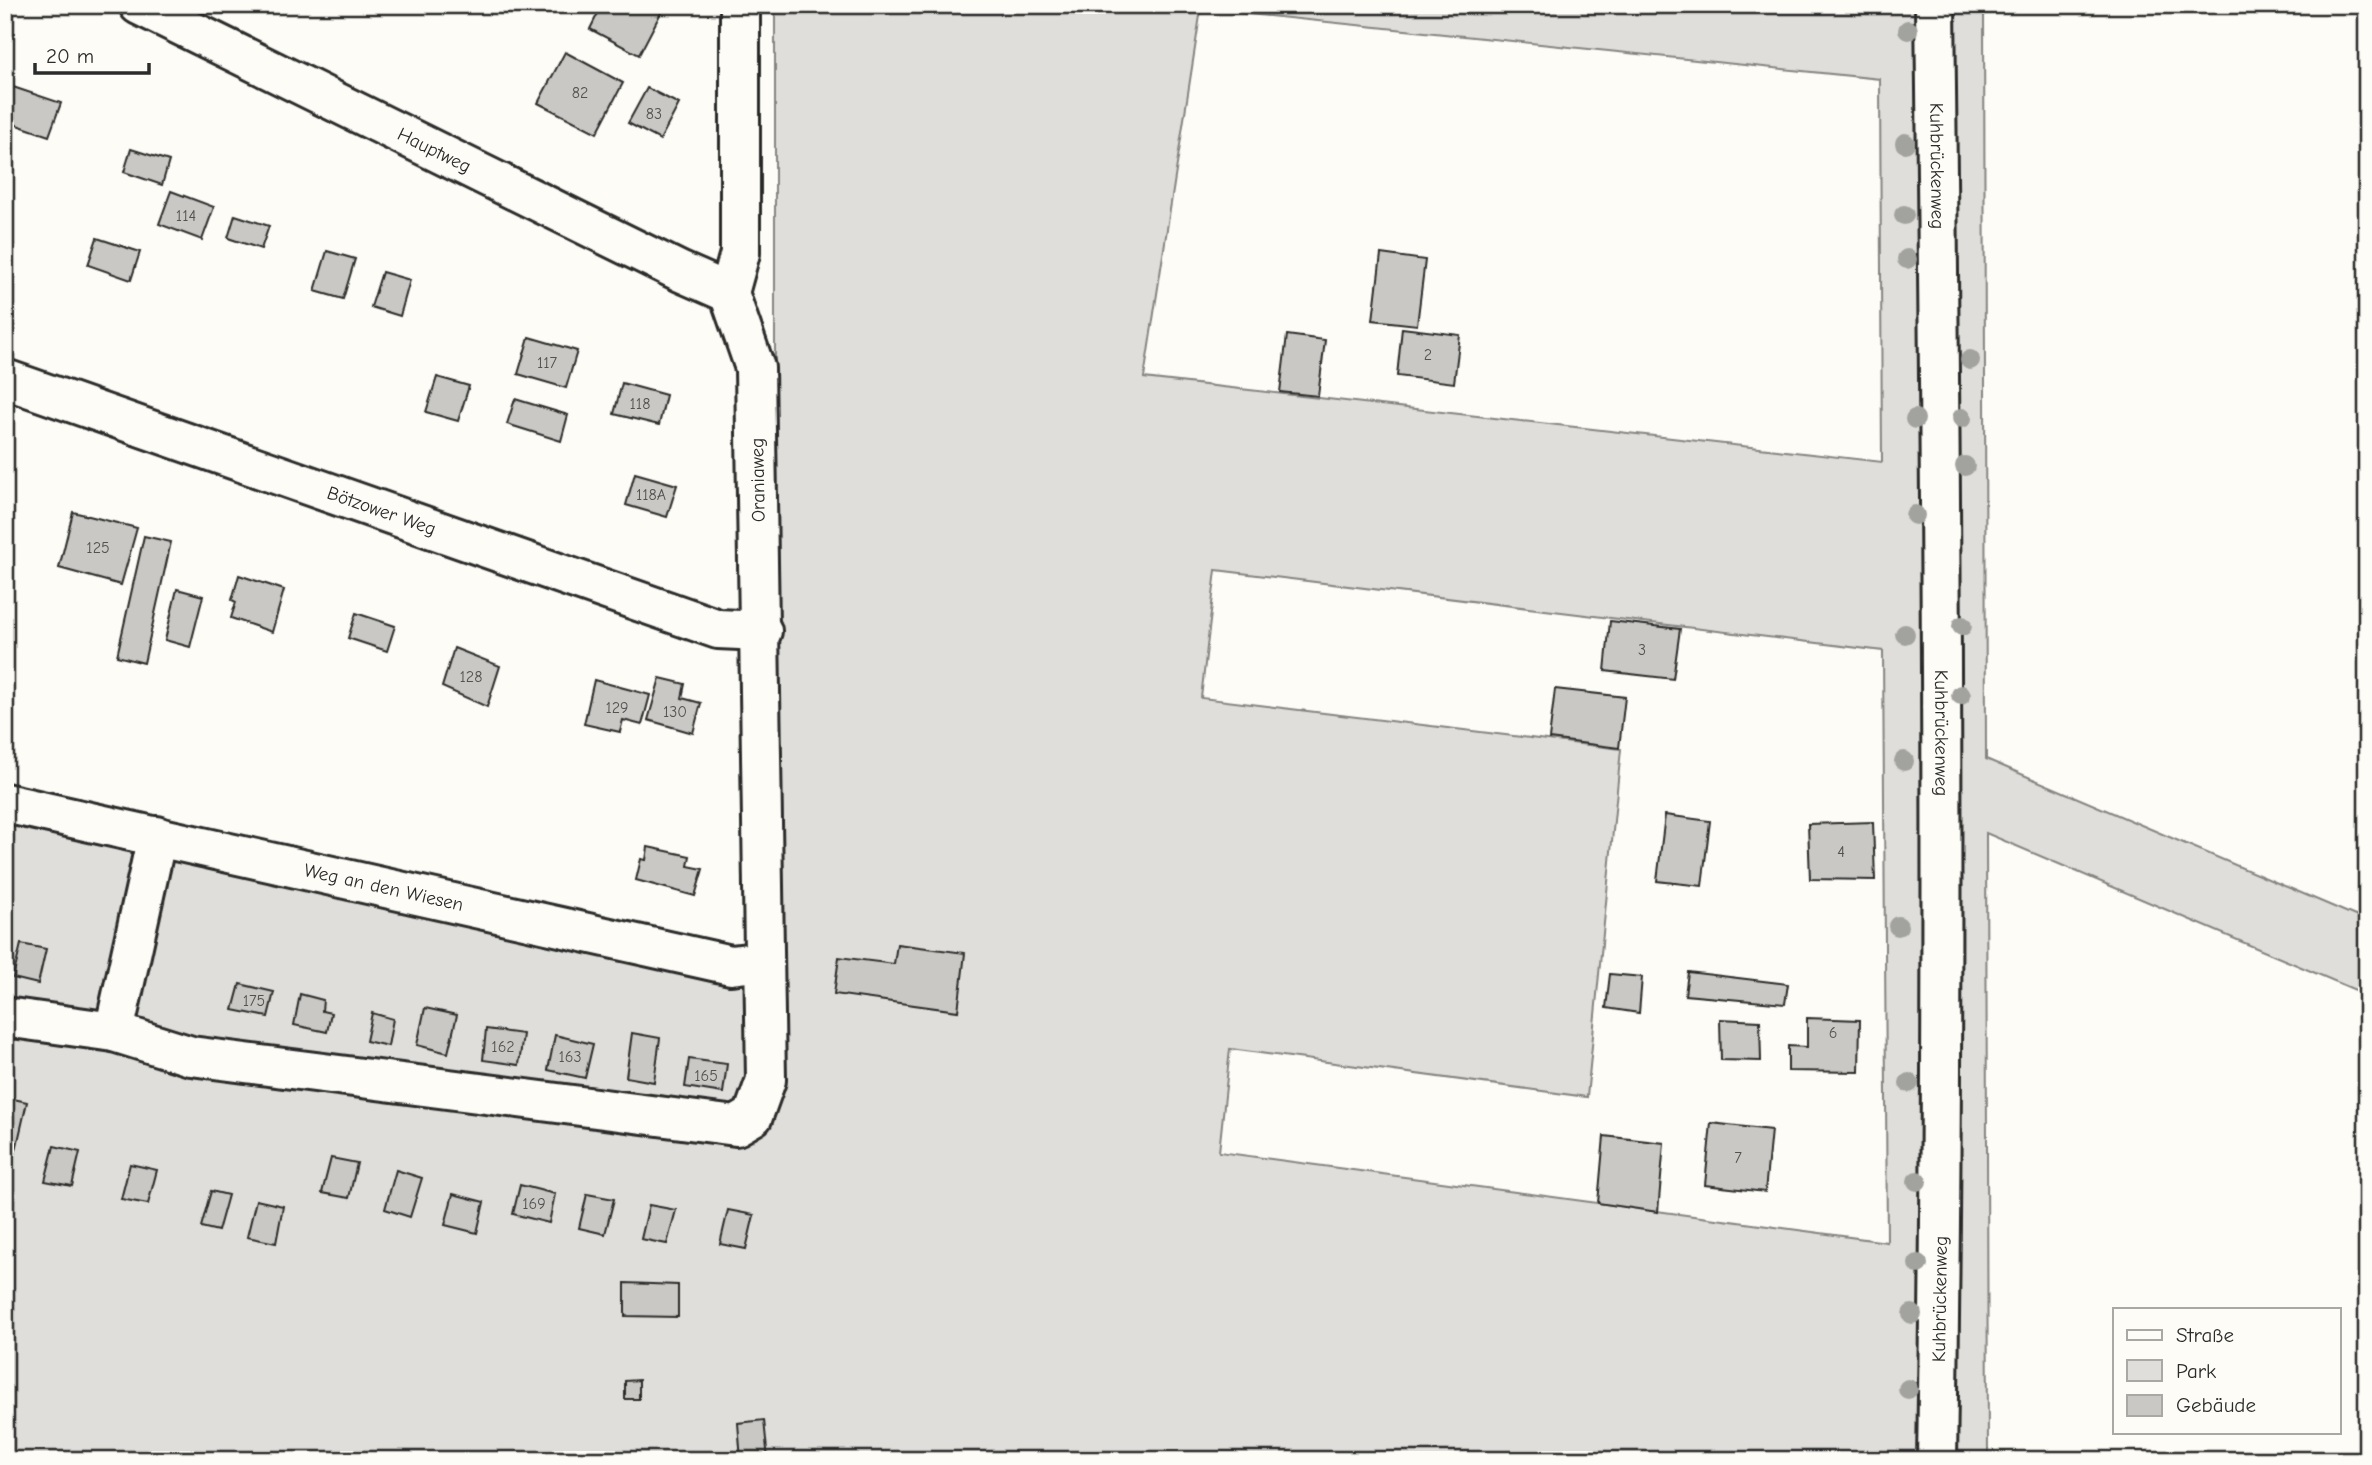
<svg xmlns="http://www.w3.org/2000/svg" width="2372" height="1465" font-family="'Comic Neue',sans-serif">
	<rect width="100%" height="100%" fill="#fdfcf7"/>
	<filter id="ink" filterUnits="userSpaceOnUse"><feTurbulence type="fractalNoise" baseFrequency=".0143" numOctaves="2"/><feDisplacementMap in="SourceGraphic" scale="14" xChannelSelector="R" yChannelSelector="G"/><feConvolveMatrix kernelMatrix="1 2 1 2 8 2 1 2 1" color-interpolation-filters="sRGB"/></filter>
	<g filter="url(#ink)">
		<!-- green -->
		<path fill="#dfdeda" stroke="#858482" stroke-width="2" fill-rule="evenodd" d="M775 5H1984L1986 759 2367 921V995L1986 833 1988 1460H5V818L775 981ZM1201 9 1880 79 1882 462 1144 378ZM1216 570 1883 651 1887 1242 1219 1152 1230 1049 1587 1097 1621 749 1201 698Z"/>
		<!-- building -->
		<g fill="#c9c8c4" stroke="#2b2b2b" stroke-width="2">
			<path d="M602 5H665L639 55 590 29Z"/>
			<path d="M565 52 623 83 597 133 538 103Z"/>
			<path d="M7 85 61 103 49 136 5 121Z"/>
			<path d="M647 88 679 104 660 140 628 123Z"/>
			<path d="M131 149 169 161 162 185 124 172Z"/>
			<path d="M171 191 214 207 202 240 159 224Z"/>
			<path d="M235 215 269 226 261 249 228 238Z"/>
			<path d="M97 238 140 252 131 280 88 265Z"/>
			<path d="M327 251 355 259 343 299 315 291Z"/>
			<path d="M1381 254 1425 260 1417 325 1373 320Z"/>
			<path d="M382 272 410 280 400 316 371 307Z"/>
			<path d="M1402 328 1460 335 1454 383 1397 376Z"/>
			<path d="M1287 335 1325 340 1318 396 1280 392Z"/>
			<path d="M529 337 577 351 566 388 518 374Z"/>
			<path d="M437 377 469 386 458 421 426 412Z"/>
			<path d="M622 383 666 395 659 425 614 414Z"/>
			<path d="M515 399 568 415 561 441 507 424Z"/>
			<path d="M635 473 677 485 667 517 626 505Z"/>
			<path d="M73 512 137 528 121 585 59 568Z"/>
			<path d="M144 536 171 542 144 663 117 656Z"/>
			<path d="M239 575 284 590 272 632 231 618 236 602 232 600Z"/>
			<path d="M177 589 203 596 190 647 165 640Z"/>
			<path d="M356 613 395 626 387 651 348 638Z"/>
			<path d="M1610 621 1680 629 1673 679 1605 671Z"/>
			<path d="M454 648 500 666 487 707 442 687Z"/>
			<path d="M660 678 685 684 682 698 701 703 693 733 648 720Z"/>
			<path d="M594 680 650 695 642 725 623 720 620 732 584 724Z"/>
			<path d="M1555 689 1625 697 1619 748 1549 739Z"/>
			<path d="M1665 815 1710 821 1702 886 1657 881Z"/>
			<path d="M1873 822 1875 880 1810 879 1808 824Z"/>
			<path d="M648 847 690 856 688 866 703 869 695 896 636 880 641 859 646 860Z"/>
			<path d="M21 944 46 949 38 984 13 978Z"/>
			<path d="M897 944 965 953 958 1011 834 994 839 957 894 964Z"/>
			<path d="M1688 972 1788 984 1785 1004 1685 995Z"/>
			<path d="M1610 974 1642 977 1639 1013 1606 1008Z"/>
			<path d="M240 984 274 992 268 1017 233 1010Z"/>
			<path d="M300 994 323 1000 322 1011 331 1013 327 1032 294 1025Z"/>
			<path d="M425 1008 457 1015 448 1053 417 1045Z"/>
			<path d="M372 1013 393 1019 388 1046 366 1041Z"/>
			<path d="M1807 1018 1860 1020 1859 1072 1788 1071V1046L1807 1047Z"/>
			<path d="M1720 1019 1760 1021 1761 1061 1721 1060Z"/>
			<path d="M486 1029 523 1034 519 1065 483 1060Z"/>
			<path d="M632 1033 660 1038 654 1082 626 1077Z"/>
			<path d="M555 1035 593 1044 585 1078 548 1070Z"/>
			<path d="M689 1059 727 1064 723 1093 685 1087Z"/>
			<path d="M5 1097 27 1102 16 1150 5 1148Z"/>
			<path d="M1711 1123 1771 1130 1765 1192 1705 1185Z"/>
			<path d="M1604 1136 1664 1143 1658 1212 1598 1203Z"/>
			<path d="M54 1146 80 1152 72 1186 45 1181Z"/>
			<path d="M331 1158 357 1163 349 1198 322 1193Z"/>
			<path d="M130 1164 157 1170 148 1204 121 1199Z"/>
			<path d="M396 1170 422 1178 410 1217 385 1209Z"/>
			<path d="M520 1185 555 1194 549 1223 513 1214Z"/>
			<path d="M211 1191 228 1195 218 1231 201 1227Z"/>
			<path d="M453 1194 484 1202 477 1233 445 1225Z"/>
			<path d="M587 1194 614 1199 605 1234 579 1228Z"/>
			<path d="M256 1200 283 1206 276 1243 247 1237Z"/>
			<path d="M649 1205 676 1210 667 1244 641 1239Z"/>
			<path d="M728 1210 754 1215 746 1249 720 1244Z"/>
			<path d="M625 1283 678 1285V1317L625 1316Z"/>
			<path d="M639 1380V1399H625V1381Z"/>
			<path d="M764 1420 768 1460H741L738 1423Z"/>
		</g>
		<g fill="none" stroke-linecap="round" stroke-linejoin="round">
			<defs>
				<g id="minor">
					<path id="s1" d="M139 5 681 272 729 293"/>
					<path id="s2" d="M1935 5C1941 490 1945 975 1937 1460"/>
					<path id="s3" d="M5 379 718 629 762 631"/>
					<path id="s4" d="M5 803 731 965 764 961"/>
					<path d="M5 1017 114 1032 191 1056 736 1126 753 1116 766 1080 755 368 729 293 740 253V5"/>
					<path d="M114 1032 157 836"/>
				</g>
			</defs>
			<!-- minor casing -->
			<use href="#minor" stroke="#2b2b2b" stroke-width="44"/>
			<!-- minor -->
			<use href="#minor" stroke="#fdfcf7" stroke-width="38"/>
		</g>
		<!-- trees -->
		<g fill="#a2a29f">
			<circle cx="1908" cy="30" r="10"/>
			<circle cx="1905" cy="143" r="10"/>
			<circle cx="1904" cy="215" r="10"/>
			<circle cx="1907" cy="259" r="10"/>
			<circle cx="1970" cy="360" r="10"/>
			<circle cx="1962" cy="418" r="10"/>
			<circle cx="1915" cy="419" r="10"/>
			<circle cx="1965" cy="466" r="10"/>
			<circle cx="1915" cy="515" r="10"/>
			<circle cx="1962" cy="626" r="10"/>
			<circle cx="1905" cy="634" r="10"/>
			<circle cx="1961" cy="695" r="10"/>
			<circle cx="1904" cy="761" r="10"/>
			<circle cx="1898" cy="926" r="10"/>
			<circle cx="1909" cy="1083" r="10"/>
			<circle cx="1917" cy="1181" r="10"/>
			<circle cx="1918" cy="1264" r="10"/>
			<circle cx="1912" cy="1314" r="10"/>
			<circle cx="1908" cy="1389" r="10"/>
		</g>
	</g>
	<g text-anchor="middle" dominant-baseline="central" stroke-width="5" stroke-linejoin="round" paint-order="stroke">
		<!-- number labels -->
		<g font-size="16" fill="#525251">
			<text x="580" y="93">82</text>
			<text x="654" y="114">83</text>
			<text x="186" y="216">114</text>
			<text x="1428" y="355">2</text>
			<text x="547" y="363">117</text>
			<text x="640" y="404">118</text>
			<text x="651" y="495">118A</text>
			<text x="98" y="548">125</text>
			<text x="1642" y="650">3</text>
			<text x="471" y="677">128</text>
			<text x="617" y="708">129</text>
			<text x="675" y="712">130</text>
			<text x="1841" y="852">4</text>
			<text x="254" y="1001">175</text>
			<text x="1833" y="1033">6</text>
			<text x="503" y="1047">162</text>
			<text x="570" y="1057">163</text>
			<text x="706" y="1076">165</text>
			<text x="1738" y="1158">7</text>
			<text x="534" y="1204">169</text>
		</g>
		<!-- street labels -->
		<g font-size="19" fill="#2b2b2b" stroke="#fdfcf7">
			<text stroke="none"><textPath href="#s1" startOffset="329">Hauptweg</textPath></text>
			<text stroke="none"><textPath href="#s2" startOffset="161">Kuhbrückenweg</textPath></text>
			<text transform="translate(758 480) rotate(-91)">Oraniaweg</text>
			<text stroke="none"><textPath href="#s3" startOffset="399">Bötzower Weg</textPath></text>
			<text stroke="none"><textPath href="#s2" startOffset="728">Kuhbrückenweg</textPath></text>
			<text stroke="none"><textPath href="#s4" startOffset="388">Weg an den Wiesen</textPath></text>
			<text transform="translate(1940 1299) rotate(-89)">Kuhbrückenweg</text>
		</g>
	</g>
	<!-- margin -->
	<rect width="2372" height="1465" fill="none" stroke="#fdfcf7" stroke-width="28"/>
	<rect x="14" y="14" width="2344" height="1437" fill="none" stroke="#2b2b2b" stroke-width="2.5" filter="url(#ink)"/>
	<!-- legend -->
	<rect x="2113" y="1308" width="228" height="126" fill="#fdfcf7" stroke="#a9a8a5" stroke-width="2"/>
	<rect x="2127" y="1330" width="35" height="10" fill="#fdfcf7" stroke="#a9a8a5" stroke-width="2"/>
	<text x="2176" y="1342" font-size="21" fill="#2b2b2b">Straße</text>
	<rect x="2127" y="1360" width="35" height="21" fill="#dfdeda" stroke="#a9a8a5" stroke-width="2"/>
	<text x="2176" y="1378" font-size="21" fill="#2b2b2b">Park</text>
	<rect x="2127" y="1395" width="35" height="21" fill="#c9c8c4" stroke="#a9a8a5" stroke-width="2"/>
	<text x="2176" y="1412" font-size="21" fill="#2b2b2b">Gebäude</text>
	<!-- scale -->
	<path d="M35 63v10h114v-10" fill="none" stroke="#2b2b2b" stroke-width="3.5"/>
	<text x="46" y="63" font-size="21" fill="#2b2b2b" stroke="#fdfcf7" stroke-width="5" paint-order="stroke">20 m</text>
</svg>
